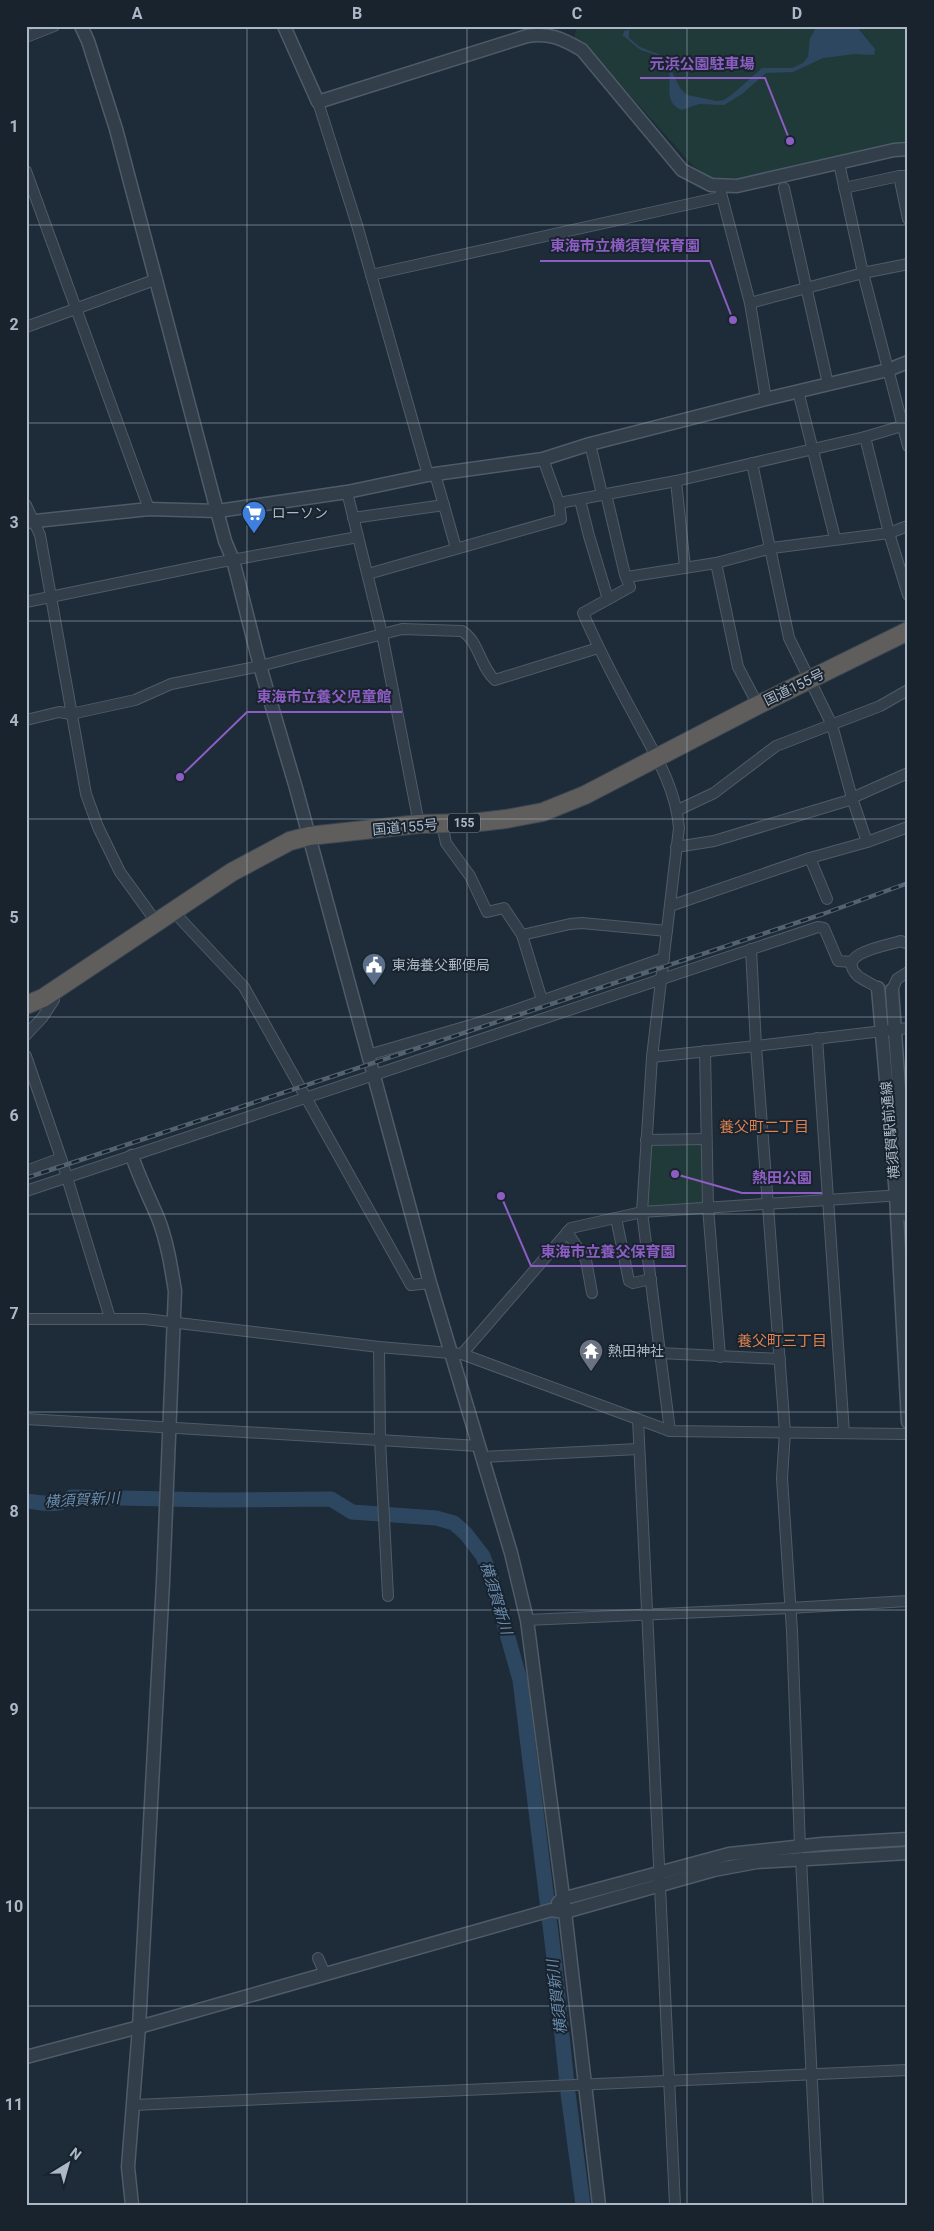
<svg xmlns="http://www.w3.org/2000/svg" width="934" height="2231" font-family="Roboto,'Noto Sans JP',sans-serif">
	<rect width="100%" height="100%" fill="#1e2c39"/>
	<!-- green -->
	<g fill="#203a3a">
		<path d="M577 26H908V143H897L843 158 728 182 711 178 693 166 589 49 574 39Z"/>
		<path d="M699 1141 702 1146 703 1201 700 1205 649 1208 645 1206 650 1145Z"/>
	</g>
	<!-- water -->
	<path fill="#2e4760" d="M817 26H856L875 49 874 55 855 54 823 58 793 72 766 73 742 94 724 105 699 104 682 110C659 101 677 78 665 62 659 53 650 54 641 50 634 46 630 40 623 36L624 31 629 30V38L640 47 658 54 666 60 680 88 687 95 717 101 724 100 734 93 762 68H792L803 63 808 57 810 38Z"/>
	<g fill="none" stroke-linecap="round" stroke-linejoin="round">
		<!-- river -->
		<g stroke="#2e4760" stroke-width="15">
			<path d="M26 1501C39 1502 62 1508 71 1497L216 1500 331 1499 352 1512 436 1518 454 1523 466 1534 483 1556 492 1581 520 1680 554 1958 567 2084"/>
			<path d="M568 2093 583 2205"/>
		</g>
		<defs>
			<g id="minor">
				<path d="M26 37 54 26"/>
				<path d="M318 102 357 225 428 475"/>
				<path d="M839 163 863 273 908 446"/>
				<path d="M26 171 149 509"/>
				<path d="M899 176 908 219"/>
				<path d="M784 188 828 384"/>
				<path d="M844 188 899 176H908"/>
				<path d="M721 193 750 303 766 399"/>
				<path d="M371 275 721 197"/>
				<path d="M750 303 863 273 908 264"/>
				<path d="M26 327 157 279"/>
				<path d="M798 391 835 538"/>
				<path d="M865 437 889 533 908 595"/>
				<path d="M590 444 602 494"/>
				<path d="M752 463 789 638 832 725 852 798 867 842"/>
				<path d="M435 474 456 548"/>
				<path d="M676 481 685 567"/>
				<path d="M347 492 382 634 419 824"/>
				<path d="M606 494 625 575 630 587 583 613C598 648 616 682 634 715 653 751 676 787 679 828L652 1057 642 1212 670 1431"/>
				<path d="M580 500 589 536 608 599"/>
				<path d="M559 503 676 481 865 437 902 426"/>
				<path d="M26 505 40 535 86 794 98 827 120 872 157 923"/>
				<path d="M353 518 444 505"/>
				<path d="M716 563 738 667 758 705"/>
				<path d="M368 574 561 519 559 503 543 459"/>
				<path d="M627 577 716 563 772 548 889 533 908 526"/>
				<path d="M26 602 215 563 358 537"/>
				<path d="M26 720 59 712 71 714 135 700 171 684 260 666 402 629 462 631C479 641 480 667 495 680L598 648"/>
				<path d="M852 798 908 773"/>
				<path d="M678 810 714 793 776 746 880 706 908 690"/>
				<path d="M442 824 446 843 470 876 487 912 504 908 522 935 542 1000"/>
				<path d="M676 847 714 841 853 799"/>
				<path d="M810 858 827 899"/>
				<path d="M670 906 810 858 867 842 908 827"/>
				<path d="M173 911 244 987 411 1285 430 1283"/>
				<path d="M522 935 570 924 582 923 667 931"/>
				<path d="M751 949 756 1046 785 1432 782 1478 792 1631 800 1846"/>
				<path d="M878 988C872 984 863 980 858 976 833 953 889 945 901 941L908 944"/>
				<path d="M892 990 897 979 908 972"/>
				<path d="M26 1035 42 1018 54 1000 53 992"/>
				<path d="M817 1038 844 1433"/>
				<path d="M705 1051 708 1207 720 1357"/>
				<path d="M368 1055 478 1023 664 958"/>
				<path d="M26 1056 61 1158 110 1318"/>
				<path d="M652 1057 756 1046 908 1028"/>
				<path d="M646 1140 706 1139"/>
				<path d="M26 1171 61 1158"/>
				<path d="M26 1191 818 927 824 928 838 961 852 962"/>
				<path d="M616 1218 629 1281 633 1283 651 1279"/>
				<path d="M567 1232 586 1260 592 1293"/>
				<path d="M26 1319H145L379 1347 462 1354 670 1431 908 1434"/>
				<path d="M379 1347 380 1440 388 1596"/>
				<path d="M660 1353 780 1359"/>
				<path d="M462 1354 571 1228 642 1212 902 1195"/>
				<path d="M26 1419 479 1446"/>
				<path d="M638 1419 675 2205"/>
				<path d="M483 1457 638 1449"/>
				<path d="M527 1620 790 1608 908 1601"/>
				<path d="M801 1858 818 2205"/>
				<path d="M318 1958 325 1974"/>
				<path d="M134 2105 908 2070"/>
			</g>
			<g id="tertiary">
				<path d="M81 26 88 41 116 129 225 541 233 560 260 666 296 788 430 1283 511 1553 527 1620 565 1912 599 2205"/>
				<path d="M284 26 318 102 527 36C549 32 563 39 582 50L682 170 711 185 737 186 894 150 908 149"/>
				<path d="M26 522 149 509 218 511 347 492 428 475 543 459 590 444 766 399 888 370 908 362"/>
				<path d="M878 988 896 1195 908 1422"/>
				<path d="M892 990 908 1216"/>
				<path d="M132 1156C139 1177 149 1197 158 1218 167 1241 171 1266 175 1291L163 1582 139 2027 128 2167 132 2205"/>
				<path d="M558 1903 562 1899 729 1854 822 1844 908 1839"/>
				<path d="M26 2057 139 2027 551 1910 565 1912 714 1870 757 1862 908 1853"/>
			</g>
			<path id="trunk" d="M26 1005 43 998 232 872 290 841 309 836 419 824 471 823 506 819 543 812 585 795 758 705 908 631"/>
		</defs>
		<!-- minor casing -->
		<use href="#minor" stroke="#4f5b68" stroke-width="12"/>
		<!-- tertiary casing -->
		<use href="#tertiary" stroke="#4f5b68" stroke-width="15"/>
		<!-- trunk casing -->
		<use href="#trunk" stroke="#3c4854" stroke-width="20"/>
		<!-- minor -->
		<use href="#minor" stroke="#323e4a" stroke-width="10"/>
		<!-- tertiary -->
		<use href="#tertiary" stroke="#323e4a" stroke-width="12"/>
		<!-- trunk -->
		<use href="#trunk" stroke="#605e5c" stroke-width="18"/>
		<defs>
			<path id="rail" d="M26 1178 823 914 908 883"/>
		</defs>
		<!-- rail casing -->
		<use href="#rail" stroke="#536271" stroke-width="4.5"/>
		<!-- rail -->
		<use href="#rail" stroke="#18232e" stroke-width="2.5" stroke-dasharray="8" stroke-linecap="butt"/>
	</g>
	<!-- grid -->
	<path fill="none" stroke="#acb8c7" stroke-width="1" stroke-opacity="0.55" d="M247 26V2205M467 26V2205M687 26V2205M26 225H908M26 423H908M26 621H908M26 819H908M26 1017H908M26 1214H908M26 1412H908M26 1610H908M26 1808H908M26 2006H908"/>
	<!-- icons -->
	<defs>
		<symbol id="supermarket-pin" viewBox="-11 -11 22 30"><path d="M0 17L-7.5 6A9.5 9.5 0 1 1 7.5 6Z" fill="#3f7fe0" stroke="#18232e"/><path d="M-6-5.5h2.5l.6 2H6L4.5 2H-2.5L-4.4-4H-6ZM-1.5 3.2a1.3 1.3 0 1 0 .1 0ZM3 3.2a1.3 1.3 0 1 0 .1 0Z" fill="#fff"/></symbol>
		<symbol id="civic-pin" viewBox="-11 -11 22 30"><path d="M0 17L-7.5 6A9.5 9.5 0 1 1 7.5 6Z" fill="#5c6f8a" stroke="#18232e"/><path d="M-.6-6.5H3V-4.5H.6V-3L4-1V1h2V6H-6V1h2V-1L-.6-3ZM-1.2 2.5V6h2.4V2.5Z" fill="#fff"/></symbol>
		<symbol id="temple-pin" viewBox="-11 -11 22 30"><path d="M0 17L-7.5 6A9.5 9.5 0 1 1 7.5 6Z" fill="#6b7280" stroke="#18232e"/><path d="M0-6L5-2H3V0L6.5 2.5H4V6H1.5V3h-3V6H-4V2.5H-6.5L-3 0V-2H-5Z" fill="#fff"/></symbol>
	</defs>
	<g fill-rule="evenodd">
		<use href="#supermarket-pin" x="240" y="499" width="28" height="38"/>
		<use href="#civic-pin" x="360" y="951" width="28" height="38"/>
		<use href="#temple-pin" x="577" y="1337" width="28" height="38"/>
	</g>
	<g text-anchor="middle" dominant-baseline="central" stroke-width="4" stroke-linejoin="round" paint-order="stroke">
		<!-- shield labels -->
		<rect fill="#18232e" stroke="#808b99" stroke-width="1" x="448" y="813.5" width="32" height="19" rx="4"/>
		<g font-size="12" font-weight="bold" fill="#acb8c7">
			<text x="464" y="823">155</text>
		</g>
		<!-- poi labels -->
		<g font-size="14" fill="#acb8c7" stroke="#18232e" text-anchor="start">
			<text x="272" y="513">ローソン</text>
			<text x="392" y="965">東海養父郵便局</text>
			<text x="608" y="1351">熱田神社</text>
		</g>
		<!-- street labels -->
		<g font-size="14" fill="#acb8c7" stroke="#18232e">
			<text transform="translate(794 687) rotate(-26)">国道155号</text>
			<text transform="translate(405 827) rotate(-5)">国道155号</text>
			<text transform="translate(890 1130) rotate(-95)">横須賀駅前通線</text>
		</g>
		<!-- neighbourhood labels -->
		<g font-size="15" fill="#dd8250" stroke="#18232e">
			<text x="764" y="1127">養父町二丁目</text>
			<text x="782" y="1341">養父町三丁目</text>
		</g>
		<!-- water labels -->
		<g font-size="15" font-style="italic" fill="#698cad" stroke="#18232e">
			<text transform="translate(82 1500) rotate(-3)">横須賀新川</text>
			<text transform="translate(496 1598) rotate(73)">横須賀新川</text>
			<text transform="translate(557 1997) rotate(-97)">横須賀新川</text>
		</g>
	</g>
	<!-- callouts -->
	<path fill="none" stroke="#8c5dc2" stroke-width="2" d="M790 141L765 78H640M733 320L710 261H540M180 777L247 712H402M675 1174L742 1193H822M501 1196L531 1266H686"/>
	<g fill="#8c5dc2" stroke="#18232e" stroke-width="2">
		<circle cx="790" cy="141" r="5"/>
		<circle cx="733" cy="320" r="5"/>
		<circle cx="180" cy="777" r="5"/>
		<circle cx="675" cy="1174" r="5"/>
		<circle cx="501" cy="1196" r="5"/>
	</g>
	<g font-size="15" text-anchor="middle" font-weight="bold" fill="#8c5dc2" stroke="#18232e" stroke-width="4" stroke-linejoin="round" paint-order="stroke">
		<text x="702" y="69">元浜公園駐車場</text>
		<text x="625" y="251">東海市立横須賀保育園</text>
		<text x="324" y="702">東海市立養父児童館</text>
		<text x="782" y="1183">熱田公園</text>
		<text x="608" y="1257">東海市立養父保育園</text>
	</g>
	<!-- border -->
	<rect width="934" height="2231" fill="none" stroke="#18232e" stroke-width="55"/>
	<!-- north arrow -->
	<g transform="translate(68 2164) rotate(37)" stroke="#18232e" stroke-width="4" paint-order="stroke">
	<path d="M0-4L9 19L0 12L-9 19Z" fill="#acb8c7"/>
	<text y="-8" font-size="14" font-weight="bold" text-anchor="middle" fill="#acb8c7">N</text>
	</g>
	<rect x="28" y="28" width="878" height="2176" fill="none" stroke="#acb8c7" stroke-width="2"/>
	<g font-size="16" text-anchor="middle" font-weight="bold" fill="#acb8c7">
		<text x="137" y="19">A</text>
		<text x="357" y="19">B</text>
		<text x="577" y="19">C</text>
		<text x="797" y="19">D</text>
		<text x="14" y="132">1</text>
		<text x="14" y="330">2</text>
		<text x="14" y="528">3</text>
		<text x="14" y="726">4</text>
		<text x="14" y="923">5</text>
		<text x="14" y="1121">6</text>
		<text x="14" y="1319">7</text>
		<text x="14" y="1517">8</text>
		<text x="14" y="1715">9</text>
		<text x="14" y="1912">10</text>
		<text x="14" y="2110">11</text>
	</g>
</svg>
